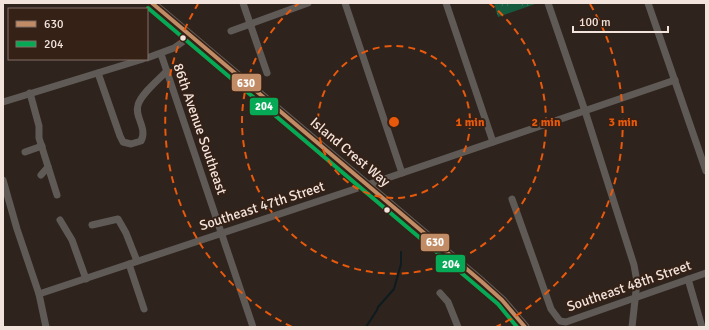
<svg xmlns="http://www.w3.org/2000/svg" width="709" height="330" font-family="Signika,sans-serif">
	<defs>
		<pattern id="forest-crowns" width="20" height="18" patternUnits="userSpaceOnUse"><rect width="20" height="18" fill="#165a3d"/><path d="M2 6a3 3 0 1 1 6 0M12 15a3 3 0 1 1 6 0" fill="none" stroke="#387259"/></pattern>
	</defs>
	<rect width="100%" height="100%" fill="#2e231d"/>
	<!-- forest -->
	<path fill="url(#forest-crowns)" d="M494 3H538L498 17Z"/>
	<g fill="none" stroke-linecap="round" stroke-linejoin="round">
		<!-- stream -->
		<path stroke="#0e1b1f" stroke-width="2" d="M366 327 377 310 378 307 394 289 401 264V252"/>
		<!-- minor -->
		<g stroke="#5f5a56" stroke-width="7">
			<path d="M243 3 267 73"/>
			<path d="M345 3 402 173"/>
			<path d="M446 3 493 142"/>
			<path d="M548 3 585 111 634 265 637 282 632 327"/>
			<path d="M648 3 706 171"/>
			<path d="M231 31 308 3"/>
			<path d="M161 54 253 327"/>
			<path d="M147 58 174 48 191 36"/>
			<path d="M98 73 120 136 123 142 131 144 141 141C148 128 134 117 138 105 141 94 158 80 167 71"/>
			<path d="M30 93 39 126V138L57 195"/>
			<path d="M3 102 143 59"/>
			<path d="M25 152 42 146"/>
			<path d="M41 175 48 167"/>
			<path d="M3 180 17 229 39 294 46 327"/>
			<path d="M512 199 551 309 560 321 566 322 706 273"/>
			<path d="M60 220 72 240 86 279"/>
			<path d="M92 225 118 219 126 233 137 261"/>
			<path d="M129 264 144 309"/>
			<path d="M688 279 702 327"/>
			<path d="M440 293 448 302 458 327"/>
			<path d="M39 294 367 185 675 80"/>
		</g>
		<!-- secondary -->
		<path stroke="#625c58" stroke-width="9" d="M152 3 482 282 502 300 525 327"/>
		<defs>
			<path id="bus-1" d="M152 3 482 282 502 300 525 327"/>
			<path id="bus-2" d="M148 8 478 287 498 304 517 327"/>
		</defs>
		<!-- bus-1 casing -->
		<use href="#bus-1" stroke="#352116" stroke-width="7"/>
		<!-- bus-2 casing -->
		<use href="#bus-2" stroke="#352116" stroke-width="7"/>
		<!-- bus-1 -->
		<use href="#bus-1" stroke="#c18c65" stroke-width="4"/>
		<!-- bus-2 -->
		<use href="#bus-2" stroke="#06aa56" stroke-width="4"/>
	</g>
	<!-- distance rings -->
	<g fill="none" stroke="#e8590c" stroke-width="2" stroke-dasharray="7 5">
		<circle cx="394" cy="122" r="76"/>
		<path d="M489 3A152 152 0 1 1 299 3"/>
		<path d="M292 327A229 229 0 0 1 198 4M590 4A229 229 0 0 1 496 327"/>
	</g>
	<!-- markers -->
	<g fill="#f2e4dd" stroke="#352116" stroke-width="1.5">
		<circle cx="183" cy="38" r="3.5"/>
		<circle cx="387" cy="210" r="3.5"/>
	</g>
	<g text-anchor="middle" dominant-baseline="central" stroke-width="4" stroke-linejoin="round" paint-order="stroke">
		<!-- street labels -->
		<g font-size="14" fill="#f2e4dd" stroke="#352116">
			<text transform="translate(200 129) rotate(71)">86th Avenue Southeast</text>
			<text transform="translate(350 152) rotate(40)">Island Crest Way</text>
			<text transform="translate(262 206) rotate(-18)">Southeast 47th Street</text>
			<text transform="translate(629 286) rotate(-19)">Southeast 48th Street</text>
		</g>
	</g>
	<circle cx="394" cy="122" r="6" fill="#e8590c" stroke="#352116" stroke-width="2"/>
	<g font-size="12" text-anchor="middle" font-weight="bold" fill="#e8590c" stroke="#352116" stroke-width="4" stroke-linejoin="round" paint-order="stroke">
		<text x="470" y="126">1 min</text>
		<text x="546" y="126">2 min</text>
		<text x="623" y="126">3 min</text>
	</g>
	<g stroke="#352116" stroke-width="1.5">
		<rect x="231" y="73" width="31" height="19" rx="4" fill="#c18c65"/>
		<rect x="249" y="97" width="30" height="19" rx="4" fill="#06aa56"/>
		<rect x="420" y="233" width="30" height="19" rx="4" fill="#c18c65"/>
		<rect x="435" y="254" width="31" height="19" rx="4" fill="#06aa56"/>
	</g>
	<g font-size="11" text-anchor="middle" font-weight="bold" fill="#fff">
		<text x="246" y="87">630</text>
		<text x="264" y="110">204</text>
		<text x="435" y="246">630</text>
		<text x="451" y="268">204</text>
	</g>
	<!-- border -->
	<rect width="709" height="330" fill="none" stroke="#f2e4dd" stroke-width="8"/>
	<!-- legend -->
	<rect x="8" y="8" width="140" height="52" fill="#352116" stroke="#816f66"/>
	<rect x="16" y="21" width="20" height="6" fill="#c18c65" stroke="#816f66"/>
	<text x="44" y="28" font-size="12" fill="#f2e4dd">630</text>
	<rect x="16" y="41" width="20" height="6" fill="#06aa56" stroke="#816f66"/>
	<text x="44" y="48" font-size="12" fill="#f2e4dd">204</text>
	<!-- scale -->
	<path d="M573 26v6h95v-6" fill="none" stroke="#f2e4dd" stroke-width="2"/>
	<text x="579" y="26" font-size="12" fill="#f2e4dd" stroke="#352116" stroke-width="3" paint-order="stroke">100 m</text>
</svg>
